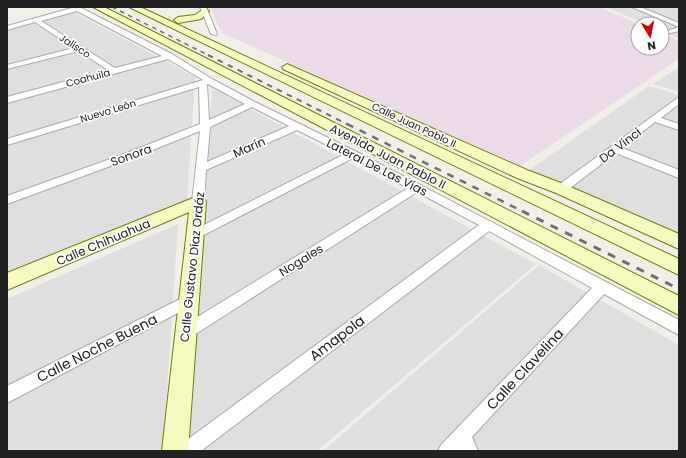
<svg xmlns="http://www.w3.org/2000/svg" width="686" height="458" font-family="Poppins,sans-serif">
	<rect width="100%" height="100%" fill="#f2efe9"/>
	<!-- residential -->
	<g fill="#e0dfdf">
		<path d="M606 7H679V38L662 31V24H646Z"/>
		<path d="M72 11 195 77 187 200 7 276V30Z"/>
		<path d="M679 67V92L653 84Z"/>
		<path d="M649 86 679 95V238L528 171Z"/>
		<path d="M212 88 536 264 317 451H189Z"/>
		<path d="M178 224 163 451H7V299Z"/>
		<path d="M539 265 679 345V451H323Z"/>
	</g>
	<!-- industrial -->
	<path fill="#ebdbe8" d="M209 7H599L639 24 638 48H662V34L679 41V59L520 166 222 33Z"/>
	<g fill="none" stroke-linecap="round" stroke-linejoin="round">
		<defs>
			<g id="street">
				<path d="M71 7H79L172 54 212 79 255 102 357 152 679 320V335L604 294 472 437 478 451H438L441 445 592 288 489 231 201 451H177L180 445 479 225 417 192 191 337 186 339 181 337 179 332 181 327 408 188 353 158 194 240 190 238 188 235 190 232 345 154 297 130 206 170 204 202 202 205H194L192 202 200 131 135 157 7 204V196L127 153 200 124 199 87 7 145V139L203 80 168 59 7 103V97L108 70 79 51 7 69V65L74 48 35 22 7 30V26L72 8ZM77 11 162 56 115 68 41 21ZM207 84H208L245 104 209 120ZM252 107 289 126 207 162 210 127Z"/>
				<path d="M200 7H206L217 34 216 35 211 34Z"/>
				<path d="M632 7H640L679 23V27Z"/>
				<path d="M679 27V31L667 34 664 32Z"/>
				<path d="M679 97V104L661 118 679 124V130L655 122 622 148 679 170V178L616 153 565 192H557L556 189 557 186Z"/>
				<path d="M188 295 193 297 195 301 193 305 7 403V386Z"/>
			</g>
			<g id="secondary">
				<path d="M93 7H104L679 296V315Z"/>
				<path d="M129 7H140L679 259V275Z"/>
				<path d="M205 8 209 11 201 19 178 23 174 20 178 17 195 15Z"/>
				<path d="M287 64 527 170 566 185 679 234V249L556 193 517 178 283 69 282 67Z"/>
				<path d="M198 196 204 198 206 202 188 451H162L189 212 7 290V273Z"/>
			</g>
		</defs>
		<!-- street casing -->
		<use href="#street" stroke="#a9a9a9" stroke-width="2"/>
		<!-- secondary casing -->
		<use href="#secondary" stroke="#707d05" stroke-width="2"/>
		<!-- street -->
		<use href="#street" fill="#fff" fill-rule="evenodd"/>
		<!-- secondary -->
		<use href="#secondary" fill="#f7fabf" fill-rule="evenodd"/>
		<!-- rail-far3 -->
		<path stroke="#707070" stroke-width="1.5" stroke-dasharray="4.5 4.5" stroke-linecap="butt" d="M112 7 210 56"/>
		<!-- rail-far2 -->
		<path stroke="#707070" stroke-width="2" stroke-dasharray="5.5 5.5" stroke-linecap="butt" d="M208 55 349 125"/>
		<!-- rail-far1 -->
		<path stroke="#707070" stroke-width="2.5" stroke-dasharray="7 7" stroke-linecap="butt" d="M347 124 524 212"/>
		<!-- rail -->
		<path stroke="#707070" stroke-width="3" stroke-dasharray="8 8" stroke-linecap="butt" d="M522 211 679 289"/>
	</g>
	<g text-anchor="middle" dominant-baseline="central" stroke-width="3.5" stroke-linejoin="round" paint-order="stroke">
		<!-- far-street labels -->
		<g font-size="10" fill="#222" stroke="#fff">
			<text transform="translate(75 46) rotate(33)">Jalisco</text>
			<text transform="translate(88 78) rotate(-15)">Coahuila</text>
			<text transform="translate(108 111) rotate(-17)">Nuevo León</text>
			<text transform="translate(414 125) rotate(25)">Calle Juan Pablo II</text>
		</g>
		<!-- street labels -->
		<g font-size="12" fill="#222" stroke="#fff">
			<text transform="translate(620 145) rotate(-37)">Da Vinci</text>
			<text transform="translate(249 147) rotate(-24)">Marín</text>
			<text transform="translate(131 155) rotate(-20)">Sonora</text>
			<text transform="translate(388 156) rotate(27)">Avenida Juan Pablo II</text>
			<text transform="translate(377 167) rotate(27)">Lateral De Las Vías</text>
			<text transform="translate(103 242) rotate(-23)">Calle Chihuahua</text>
			<text transform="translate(301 260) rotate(-32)">Nogales</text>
			<text transform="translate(192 267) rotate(-84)">Calle Gustavo Díaz Ordáz</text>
		</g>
		<!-- near-street labels -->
		<g font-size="14" fill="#222" stroke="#fff">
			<text transform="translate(337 338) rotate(-37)">Amapola</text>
			<text transform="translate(97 348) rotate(-27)">Calle Noche Buena</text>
			<text transform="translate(525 369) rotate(-47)">Calle Clavelina</text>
		</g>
	</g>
	<!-- border -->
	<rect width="686" height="458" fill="none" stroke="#222222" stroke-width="16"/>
	<!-- north arrow -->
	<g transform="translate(650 36) rotate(170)"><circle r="19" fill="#ffffff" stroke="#a7a7a7"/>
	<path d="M0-3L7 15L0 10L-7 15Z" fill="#d40000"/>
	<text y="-6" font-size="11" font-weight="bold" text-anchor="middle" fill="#222222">N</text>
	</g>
</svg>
